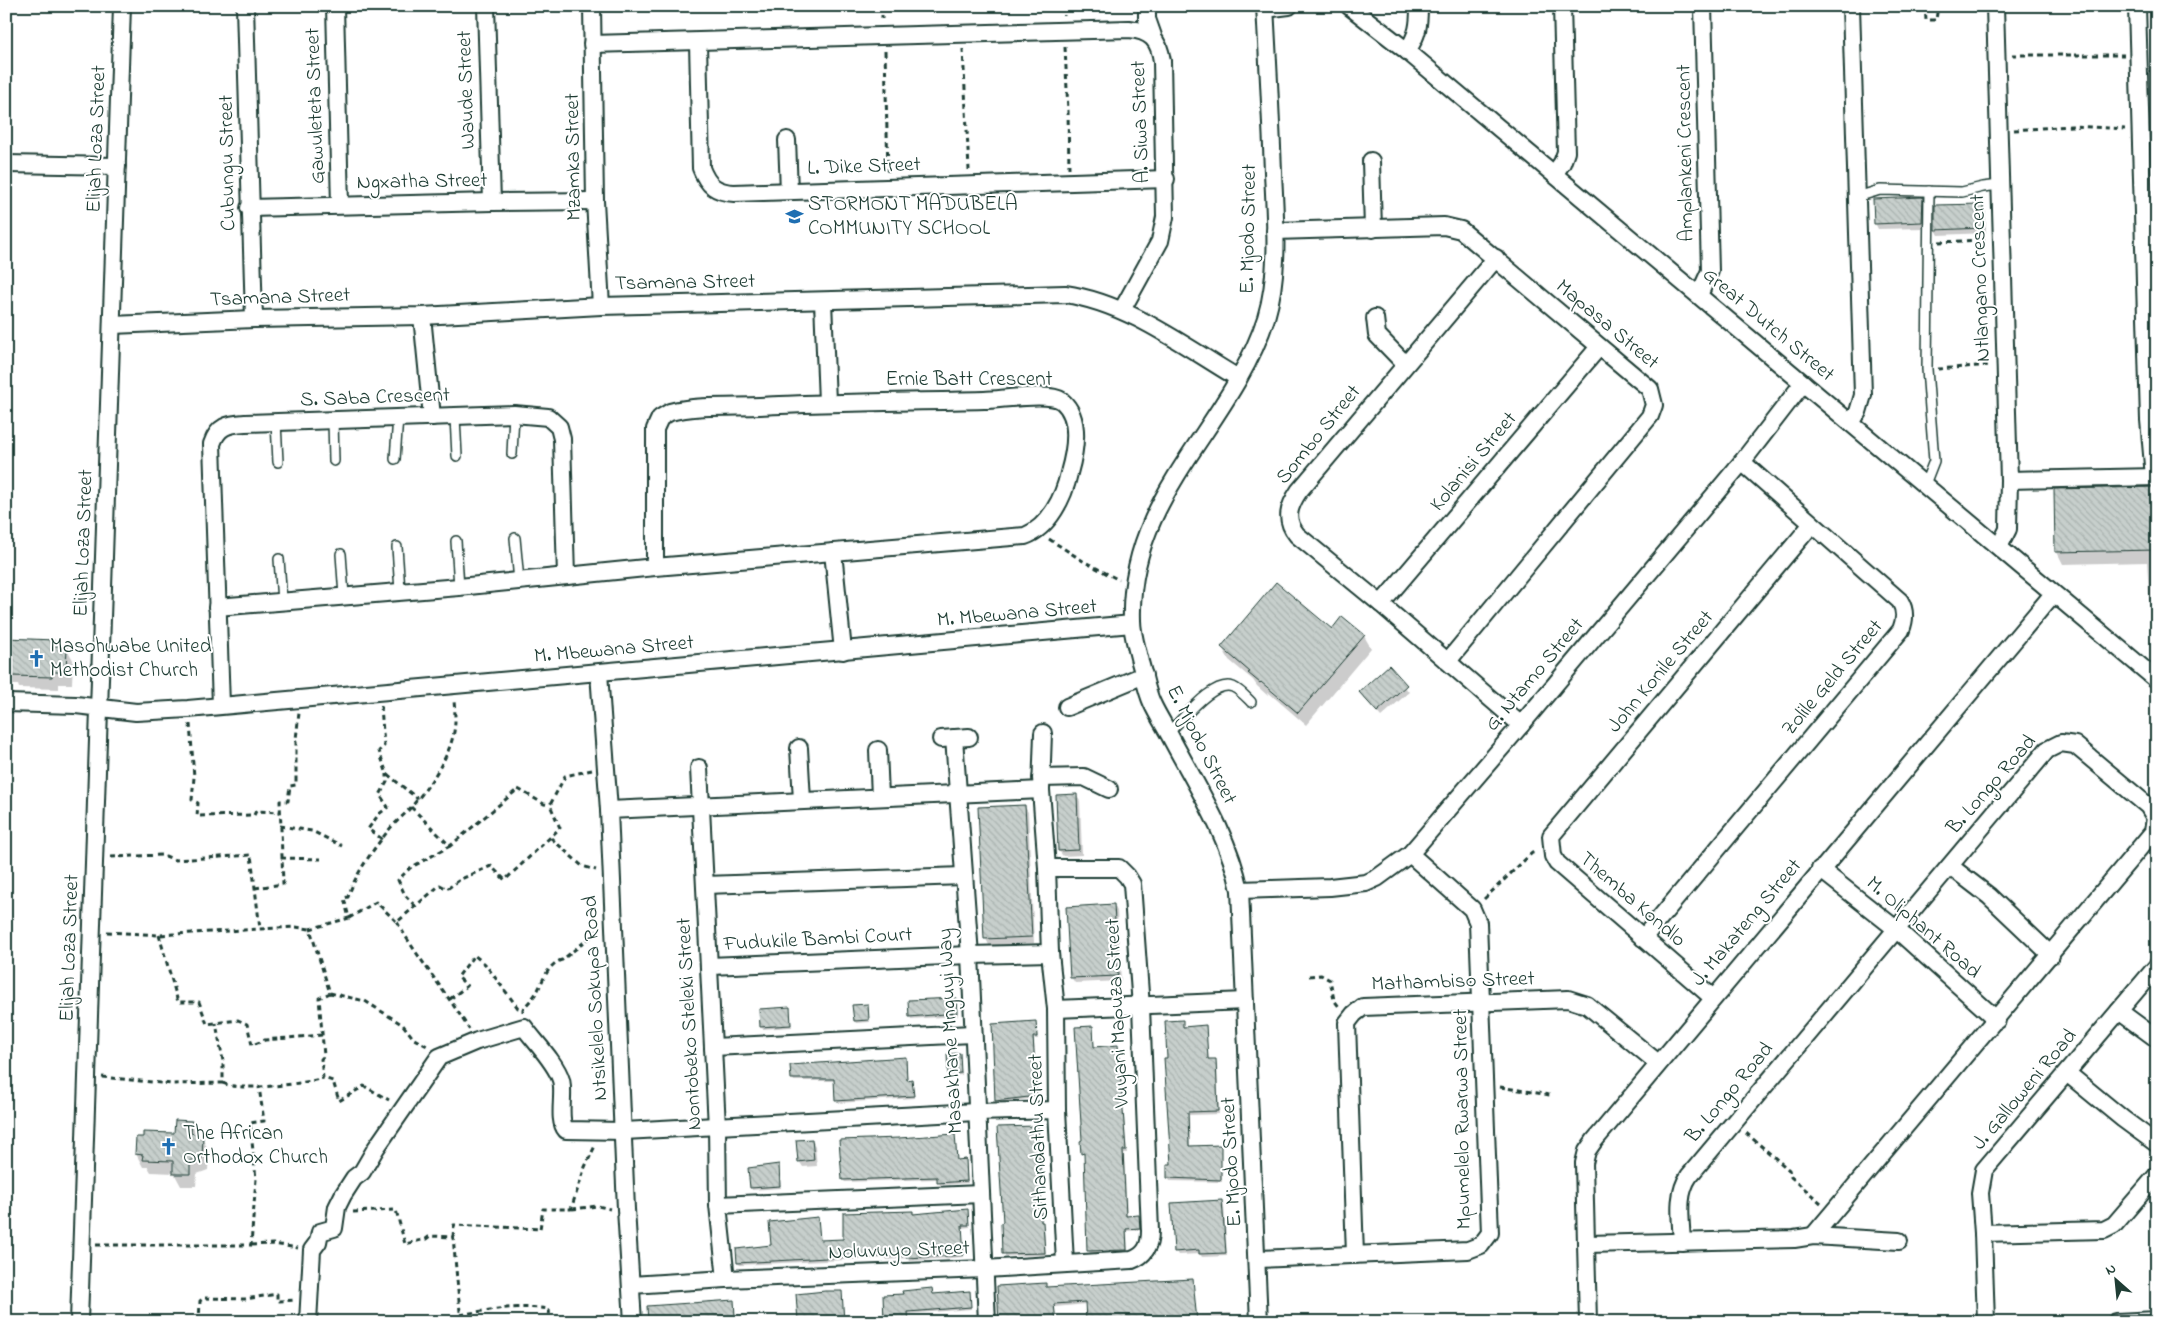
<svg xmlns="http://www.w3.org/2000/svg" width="2163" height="1328" font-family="'Indie Flower',sans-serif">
	<defs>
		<pattern id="building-back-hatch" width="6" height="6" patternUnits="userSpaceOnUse" patternTransform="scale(1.25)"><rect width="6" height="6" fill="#c7cfcc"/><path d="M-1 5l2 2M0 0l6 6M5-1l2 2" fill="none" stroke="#aab3b0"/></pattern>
	</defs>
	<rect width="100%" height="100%" fill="#fff"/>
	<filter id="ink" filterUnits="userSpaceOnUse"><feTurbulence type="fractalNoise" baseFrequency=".02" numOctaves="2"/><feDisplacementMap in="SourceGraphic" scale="10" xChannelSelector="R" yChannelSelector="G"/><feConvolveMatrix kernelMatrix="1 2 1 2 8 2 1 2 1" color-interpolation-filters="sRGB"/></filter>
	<g filter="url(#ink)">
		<!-- shadow -->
		<g fill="#0003">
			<path d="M1922 199 1925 204V228L1878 229 1875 223Z"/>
			<path d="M1982 205 1986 211V233L1939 235 1936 230Z"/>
			<path d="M2157 488V640L2151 630 2147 562 2063 564 2057 552 2055 490Z"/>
			<path d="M1332 630 1364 636 1371 648 1306 725 1269 693 1267 695 1257 686 1253 680 1229 660 1222 647Z"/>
			<path d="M6 640 53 641 56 647H66L73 660 72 684H59V689L19 688 18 685H6Z"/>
			<path d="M1389 667 1409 692 1381 717 1360 692Z"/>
			<path d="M1076 795 1080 801 1082 855 1063 856 1059 851Z"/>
			<path d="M1024 806 1028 812 1034 943 989 945 986 939Z"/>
			<path d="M1114 905 1117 911 1121 981 1075 983 1071 977Z"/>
			<path d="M955 999 958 1016 911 1019 910 1016Z"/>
			<path d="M867 1005 870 1022 856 1023 855 1021Z"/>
			<path d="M789 1009 792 1027 763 1029 761 1027Z"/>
			<path d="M1182 1021 1184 1028 1205 1027 1209 1061 1215 1060 1217 1063 1219 1114 1189 1115 1190 1147 1220 1146 1222 1182 1170 1181 1168 1178 1172 1165 1169 1059Z"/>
			<path d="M1036 1022 1038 1039H1034L1037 1098 998 1103 994 1025Z"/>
			<path d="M1092 1027 1095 1048 1117 1046 1119 1049 1127 1153H1124L1127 1217 1139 1216 1140 1219 1141 1230 1127 1231 1128 1253H1090L1088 1250 1085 1156 1082 1153Z"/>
			<path d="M959 1054 962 1075 951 1076 949 1073Z"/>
			<path d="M905 1058 908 1081H912L913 1083 914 1098 838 1103 835 1081H794L793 1079Z"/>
			<path d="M191 1122 198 1137 202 1138 209 1151 208 1170 197 1174 196 1186H181L174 1173 151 1172 148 1167H143L136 1154 137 1138 176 1134Z"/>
			<path d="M1037 1127 1042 1178V1223L1044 1226 1046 1255 1005 1256 1004 1224Z"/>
			<path d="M954 1135 957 1161 965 1160 966 1163 968 1183 940 1185 938 1179 845 1182 843 1180Z"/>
			<path d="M812 1140 815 1146 817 1166 803 1167 799 1161Z"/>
			<path d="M778 1166 781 1188 752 1190 749 1169Z"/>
			<path d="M1222 1201 1224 1205 1227 1256 1202 1257 1200 1254 1178 1255 1176 1252Z"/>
			<path d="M967 1211 970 1227 962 1228 964 1257 909 1261 908 1258 887 1260 886 1258 740 1265 738 1263 817 1219 820 1242 844 1240 914 1215Z"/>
			<path d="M1192 1281 1197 1315 1231 1313 1233 1322H1087V1304L1055 1307 1056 1322H999L1045 1284 1047 1288Z"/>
			<path d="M932 1290 933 1295 969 1293 971 1309 908 1314 909 1322H857L885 1319 904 1295Z"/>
			<path d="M841 1292 844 1314 800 1317Z"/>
			<path d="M733 1301 736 1319 649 1322Z"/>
		</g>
		<!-- building -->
		<g fill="url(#building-back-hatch)" stroke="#1f3d34">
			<path d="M1923 197 1922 222 1874 224 1873 199Z"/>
			<path d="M1983 204 1984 228 1935 230V205Z"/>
			<path d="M2157 487V550L2055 552 2054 489Z"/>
			<path d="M1276 582 1332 629 1342 616 1365 635 1298 713 1261 682 1260 683 1248 673 1250 672 1221 647Z"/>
			<path d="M6 638 54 640 53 646H67L66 672H53L52 677 11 676V673H6Z"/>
			<path d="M1389 665 1407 685 1377 712 1359 692Z"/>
			<path d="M1077 794 1079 850 1058 851 1056 795Z"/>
			<path d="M1025 805 1032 937 984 939 978 807Z"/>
			<path d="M1114 904 1118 976 1070 978 1066 907Z"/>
			<path d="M956 998 957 1013 909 1017 908 1000Z"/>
			<path d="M868 1004 869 1020 854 1021 852 1005Z"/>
			<path d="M790 1007 791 1025 760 1027 759 1009Z"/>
			<path d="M1183 1020V1027L1206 1025 1208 1059H1216L1218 1111 1188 1112 1189 1146 1221 1145V1180L1167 1178V1164H1171L1164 1058H1167L1165 1021Z"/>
			<path d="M1036 1021 1037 1037H1033L1037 1096 995 1101 992 1024Z"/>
			<path d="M1093 1026 1094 1047 1118 1045 1126 1150H1123L1126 1216 1139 1215 1140 1228 1126 1229 1127 1250 1087 1251 1084 1153 1081 1154 1080 1141 1082 1140 1075 1027Z"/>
			<path d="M960 1053 961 1073 948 1074 947 1054Z"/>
			<path d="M906 1057 907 1080 912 1079 914 1096 835 1101 834 1079H791L790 1065Z"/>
			<path d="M175 1120 192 1121 191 1133 203 1137 202 1158 190 1161V1174H173V1161L142 1160 143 1155 135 1154 136 1137H143V1132L174 1133Z"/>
			<path d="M1038 1126 1041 1175V1222H1043L1045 1253 1002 1254 1001 1223 1003 1222 997 1127Z"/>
			<path d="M955 1134 957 1160 966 1159 967 1181 937 1183V1177L842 1180 839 1140 899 1138Z"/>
			<path d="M812 1139 814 1160 798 1162 796 1140Z"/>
			<path d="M779 1164 780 1186 750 1188 748 1168Z"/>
			<path d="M1222 1200 1226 1253 1199 1254V1250L1174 1252 1171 1203Z"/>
			<path d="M968 1209 969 1225H962L964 1255 906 1258V1256L845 1258V1257L737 1263 736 1249 771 1245 769 1222 818 1217 820 1240 843 1239V1213L913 1211V1214Z"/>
			<path d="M1193 1279 1197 1322H1086L1085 1302 1054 1304 1056 1322H999L997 1286 1046 1283V1287Z"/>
			<path d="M932 1288 933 1294 970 1291 971 1307 908 1312 909 1322H884L883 1295 903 1294 902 1291Z"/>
			<path d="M825 1291H842L844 1322H798L796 1294Z"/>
			<path d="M734 1300 735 1316 648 1322 647 1306Z"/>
		</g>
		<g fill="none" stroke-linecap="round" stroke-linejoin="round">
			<defs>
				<g id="lane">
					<path d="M1857 197 1880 190 1962 192 1983 187 2000 185"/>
					<path d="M455 417 457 456"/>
					<path d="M333 420 334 461"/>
					<path d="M276 422 278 462"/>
					<path d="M512 454 514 414"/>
					<path d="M395 459 398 417"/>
					<path d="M1925 484 1934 461 1927 369 1929 191"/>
					<path d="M515 538 519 581"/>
					<path d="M456 541 459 587"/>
					<path d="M397 547 400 591"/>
					<path d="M341 554 344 596"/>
					<path d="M279 559 282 602"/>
					<path d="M1168 733C1182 721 1213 679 1233 687 1240 690 1246 697 1251 702"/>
				</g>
				<g id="street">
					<path d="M245 6 254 319"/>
					<path d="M335 6 340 205"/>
					<path d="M486 6 492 202"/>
					<path d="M592 6 595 201 601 306"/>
					<path d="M1147 6V19L1153 36"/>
					<path d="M1349 6 1407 51 2157 680"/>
					<path d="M1851 6 1863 395 1858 412 1851 423"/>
					<path d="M1995 6 2009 480 2008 529 1999 547"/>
					<path d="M2137 6 2149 420 2154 477"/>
					<path d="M1265 9 1289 6"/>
					<path d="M698 43 701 168C708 186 716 192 734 193L1166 179"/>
					<path d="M592 44 1129 29C1151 31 1159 40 1162 61L1165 217 1160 241 1122 310"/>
					<path d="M1407 51C1418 35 1419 25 1419 6"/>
					<path d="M787 140 789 191"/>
					<path d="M1371 161 1373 229"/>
					<path d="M6 164 117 166"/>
					<path d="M1554 174 1562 163 1566 152 1562 6"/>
					<path d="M249 208 492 202 595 201"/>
					<path d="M1275 231 1444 226 1461 230 1650 389 1654 405 1650 416 1448 661"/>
					<path d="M1496 258 1299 491C1289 506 1284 519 1297 535L1381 604 1521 725"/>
					<path d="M1699 295 1710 271 1703 6"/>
					<path d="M823 301 827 402"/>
					<path d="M422 316 432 417"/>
					<path d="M1375 318 1377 335 1405 364"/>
					<path d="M112 325 254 319 422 316 601 306 1065 294C1128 303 1184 346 1238 378"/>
					<path d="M2009 480 2157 477"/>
					<path d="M833 552 843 651"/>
					<path d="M1381 604 1599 347"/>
					<path d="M217 607 459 587 655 567 1025 536C1049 527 1064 497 1069 473 1075 452 1082 418 1062 401 1049 391 1001 400 984 400 909 402 835 402 760 406 733 407 696 405 670 412L660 418 655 429V567"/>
					<path d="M599 673 609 810 626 1209 633 1322"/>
					<path d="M6 703 76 705 136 712 188 709 1132 624"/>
					<path d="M221 705 212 444C218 426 228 424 245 423L514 414 548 417 559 427 562 439 566 576"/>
					<path d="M1067 707 1144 675"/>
					<path d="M1043 733 1041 790 1047 868 1050 953 1056 1009 1057 1110 1065 1263"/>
					<path d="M954 738 970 955 987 1322"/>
					<path d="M941 739 969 737"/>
					<path d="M799 748 802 800"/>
					<path d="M878 750 880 796"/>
					<path d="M699 768 717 1127 718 1205 726 1279"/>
					<path d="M1041 778 1084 777 1109 789"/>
					<path d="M609 810 1041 790"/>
					<path d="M1950 866 1989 896 2051 955"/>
					<path d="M1820 869 1896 929 1997 1020"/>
					<path d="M705 885 963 876"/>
					<path d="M1240 890 1330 887 1366 883 1377 878 1410 854 1521 725 1742 462 1803 383"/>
					<path d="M1643 938 1901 630C1905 620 1906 611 1900 601L1742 462"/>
					<path d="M709 966 970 955 1050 953"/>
					<path d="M1713 998 1557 863 1553 856 1551 836 1812 524"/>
					<path d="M1056 1009 1245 1001"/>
					<path d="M2119 1011 2157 1039"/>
					<path d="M713 1047 972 1034"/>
					<path d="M2067 1073 2123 1119 2157 1144"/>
					<path d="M718 1205 981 1194"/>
					<path d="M1983 1233 2104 1230 2114 1225 2157 1175"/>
					<path d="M1682 1242C1681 1219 1676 1195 1689 1176L2047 750 2061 743 2075 745 2148 806 2155 818 2153 832 1813 1236"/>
					<path d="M1587 1244 1794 1239 1813 1236 1899 1241"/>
					<path d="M1355 1255 1347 1023 1354 1014 1363 1007 1568 999 1587 1005 1658 1063"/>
					<path d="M1258 1259 1468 1250 1481 1245 1490 1233 1478 923 1472 909 1410 854"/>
					<path d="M631 1285 726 1279 985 1269 1132 1260C1146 1255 1150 1245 1150 1231L1141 1007 1132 884 1127 876 1119 868H1047"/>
					<path d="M79 1322 122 6"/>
					<path d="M308 1322 312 1250 318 1242 320 1232 334 1228 337 1207 343 1195 354 1178 362 1172 376 1148 439 1057 477 1041 524 1027C535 1042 556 1063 561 1080 565 1094 557 1120 566 1130L624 1131 976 1112 1057 1110"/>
					<path d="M1259 1322 1240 890C1228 834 1197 787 1170 736 1164 725 1157 714 1152 703 1146 690 1144 675 1140 662 1137 648 1132 635 1132 620 1128 495 1231 427 1266 318 1280 271 1275 219 1273 172 1271 117 1268 61 1265 6"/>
					<path d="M1588 1322 1584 1163 1587 1151 1594 1141 2053 594"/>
					<path d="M1986 1322 1983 1233 1980 1193 1984 1170 2157 966"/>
					<path d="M2116 1322 2157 1320"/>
				</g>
			</defs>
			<!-- lane casing -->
			<use href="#lane" stroke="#1f3d34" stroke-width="12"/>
			<!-- street casing -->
			<use href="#street" stroke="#1f3d34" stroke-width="20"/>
			<!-- path -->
			<g stroke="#1f3d34" stroke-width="3" stroke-dasharray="5 4" stroke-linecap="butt">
				<path d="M882 6V19"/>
				<path d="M1064 6V16"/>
				<path d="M1925 6 1926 20H1936L1938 6"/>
				<path d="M1969 6V12"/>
				<path d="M1065 47 1068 111 1069 168"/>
				<path d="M963 49 969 170"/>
				<path d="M885 51 888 172"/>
				<path d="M2012 55H2124"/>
				<path d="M2014 130 2071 126 2125 129"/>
				<path d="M1939 242 1985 240"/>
				<path d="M1938 369 1991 365"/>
				<path d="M1049 539 1083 561 1119 580"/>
				<path d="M381 706 384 746 379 751 387 774 418 799"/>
				<path d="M190 724 194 777 192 800 198 803 197 816 254 815 256 811 280 812"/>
				<path d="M411 807 450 846 518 789 544 804 550 805"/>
				<path d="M280 826 312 831 342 846"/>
				<path d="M551 838 582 866 596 870"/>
				<path d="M382 839 368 829 379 814 388 807 380 795 387 782V774"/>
				<path d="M111 857 163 855 175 860 251 855 260 929"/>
				<path d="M281 858 321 859"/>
				<path d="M255 888 283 884 280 801H288L290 786 296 785V739L299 713"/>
				<path d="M1484 899 1532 853 1537 852"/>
				<path d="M415 906 405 895 398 880 410 868 450 846"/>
				<path d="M349 918 376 902 397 922 440 885 447 889 461 879 491 866 505 880 560 828 550 805 565 776 592 770"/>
				<path d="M397 922C418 959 446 992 469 1029"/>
				<path d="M310 929 349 918 344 898 348 897C356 873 372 851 388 831 395 822 405 815 412 806 427 789 448 759 453 736 456 726 455 712 454 701"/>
				<path d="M107 932 159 935 295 927 310 929 330 993 319 998 324 1056 321 1059 323 1078 333 1081 339 1101 364 1086 389 1100"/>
				<path d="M159 935 178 1002H199L207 1024 238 1020 247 1024 252 1045 265 1040 322 1035"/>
				<path d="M1309 976 1321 975 1330 980 1334 1000 1340 1008"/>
				<path d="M330 993 365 1001 403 1025 414 1039 427 1046"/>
				<path d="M450 999 467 986 458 977 474 955 485 964 518 1008 523 1009"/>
				<path d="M523 1012V1009C528 1003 534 997 538 990 543 980 549 963 562 960L598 931"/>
				<path d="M102 1077 171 1084 223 1083V1061L216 1023"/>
				<path d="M223 1083C238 1092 304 1084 323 1078"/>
				<path d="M1500 1087 1550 1095"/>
				<path d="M1746 1133 1789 1170 1791 1177 1821 1203"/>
				<path d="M572 1209 598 1206 610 1209"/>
				<path d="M353 1212 396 1210 405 1244 426 1239 430 1236 453 1237 461 1322"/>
				<path d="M453 1237 454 1225 540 1229 543 1209H571L585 1167 595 1146"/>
				<path d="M96 1245H251L256 1179 250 1123 264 1121 259 1087"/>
				<path d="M251 1245 273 1244 298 1248"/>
				<path d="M460 1315C492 1309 517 1305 549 1309L550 1322"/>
				<path d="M199 1322 200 1301 204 1298 245 1299 277 1294V1301L295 1300"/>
			</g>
			<!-- lane -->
			<use href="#lane" stroke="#fff" stroke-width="9"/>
			<!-- street -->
			<use href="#street" stroke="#fff" stroke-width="16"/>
		</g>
	</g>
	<!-- icons -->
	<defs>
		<symbol id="school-bare" viewBox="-9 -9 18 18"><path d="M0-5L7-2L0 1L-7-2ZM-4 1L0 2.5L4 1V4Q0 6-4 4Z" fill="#1f6fb2" stroke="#fff" stroke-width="2.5" paint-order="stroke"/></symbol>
		<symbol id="church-bare" viewBox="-9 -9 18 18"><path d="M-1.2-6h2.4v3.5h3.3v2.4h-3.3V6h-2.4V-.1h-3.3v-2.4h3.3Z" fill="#1f6fb2" stroke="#fff" stroke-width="2.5" paint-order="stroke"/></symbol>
	</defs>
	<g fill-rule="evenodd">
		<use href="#school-bare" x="782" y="204" width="25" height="25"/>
		<use href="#church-bare" x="24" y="646" width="25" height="25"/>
		<use href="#church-bare" x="156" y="1134" width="25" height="25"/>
	</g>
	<g text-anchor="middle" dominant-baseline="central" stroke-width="4" stroke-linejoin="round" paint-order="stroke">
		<!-- street labels -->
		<g font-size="21" fill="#1f3d34" stroke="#fff">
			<text transform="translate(467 90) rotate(-92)">Waude Street</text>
			<text transform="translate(316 106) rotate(-92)">Gawuleteta Street</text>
			<text transform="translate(1141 122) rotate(-92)">A. Siwa Street</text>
			<text transform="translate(97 139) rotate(-88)">Elijah Loza Street</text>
			<text transform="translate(1686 153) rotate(-91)">Amplankeni Crescent</text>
			<text transform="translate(574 157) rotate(-91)">Mzamka Street</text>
			<text transform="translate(228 163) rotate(-91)">Cubungu Street</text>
			<text transform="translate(864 167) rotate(-2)">L. Dike Street</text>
			<text transform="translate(422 182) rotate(-1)">Ngxatha Street</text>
			<text transform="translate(1249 229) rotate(-89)">E. Mjodo Street</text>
			<text transform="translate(1981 278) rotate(-92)">Ntlangano Crescent</text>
			<text transform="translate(685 283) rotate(-1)">Tsamana Street</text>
			<text transform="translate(280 298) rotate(-2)">Tsamana Street</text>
			<text transform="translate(1607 325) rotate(40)">Mapasa Street</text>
			<text transform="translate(1768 325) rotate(40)">Great Dutch Street</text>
			<text x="969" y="380">Ernie Batt Crescent</text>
			<text transform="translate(375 398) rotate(-2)">S. Saba Crescent</text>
			<text transform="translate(1319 435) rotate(-51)">Sombo Street</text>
			<text transform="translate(1474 462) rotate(-50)">Kolanisi Street</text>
			<text transform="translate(84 543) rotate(-88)">Elijah Loza Street</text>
			<text transform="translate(1017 614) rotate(-5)">M. Mbewana Street</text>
			<text transform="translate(614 650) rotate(-5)">M. Mbewana Street</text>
			<text transform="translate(1661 672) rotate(-50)">John Konile Street</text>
			<text transform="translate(1535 675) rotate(-50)">G. Ntamo Street</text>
			<text transform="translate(1833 678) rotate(-50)">Zolile Geld Street</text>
			<text transform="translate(1201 745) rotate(63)">E. Mjodo Street</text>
			<text transform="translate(1992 785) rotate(-49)">B. Longo Road</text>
			<text transform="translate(1632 900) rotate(41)">Themba Kondlo</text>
			<text transform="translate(1747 923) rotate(-50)">J. Makateng Street</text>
			<text transform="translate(1923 928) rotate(41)">M. Oliphant Road</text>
			<text transform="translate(818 940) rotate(-3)">Fudukile Bambi Court</text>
			<text transform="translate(70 948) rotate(-88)">Elijah Loza Street</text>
			<text transform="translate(1453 982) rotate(-2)">Mathambiso Street</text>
			<text transform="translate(596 998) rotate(-93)">Ntsikelelo Sokupa Road</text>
			<text transform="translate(1118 1013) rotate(-93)">Vuyani Mapuza Street</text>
			<text transform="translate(690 1024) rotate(-93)">Nontobeko Steleki Street</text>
			<text transform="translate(951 1031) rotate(-93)">Masakhane Mnguyi Way</text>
			<text transform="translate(2025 1090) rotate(-50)">J. Galloweni Road</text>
			<text transform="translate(1730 1093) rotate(-50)">B. Longo Road</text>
			<text transform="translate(1463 1119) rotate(-91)">Mpumelelo Rwarwa Street</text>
			<text transform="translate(1039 1137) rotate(-92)">Sithandathu Street</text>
			<text transform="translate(1232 1162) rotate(-93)">E. Mjodo Street</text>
			<text transform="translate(899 1251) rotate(-2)">Noluvuyo Street</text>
		</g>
		<!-- poi labels -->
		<g font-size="21" fill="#1f3d34" stroke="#fff" text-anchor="start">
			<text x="808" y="205">STORMONT MADUBELA<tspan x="808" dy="24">COMMUNITY SCHOOL</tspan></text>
			<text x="50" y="647">Masohwabe United<tspan x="50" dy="24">Methodist Church</tspan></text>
			<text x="183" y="1134">The African<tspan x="183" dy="24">Orthodox Church</tspan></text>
		</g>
	</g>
	<!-- margin -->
	<rect width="2163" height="1328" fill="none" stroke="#fff" stroke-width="25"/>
	<rect x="12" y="12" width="2138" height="1303" fill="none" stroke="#1f3d34" stroke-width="2" filter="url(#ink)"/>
	<!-- north arrow -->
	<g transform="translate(2116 1280) rotate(333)" stroke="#ffffff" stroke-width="4" paint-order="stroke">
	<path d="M0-4L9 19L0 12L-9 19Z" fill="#1f3d34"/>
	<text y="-8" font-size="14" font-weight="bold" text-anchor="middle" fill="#1f3d34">N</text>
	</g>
</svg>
